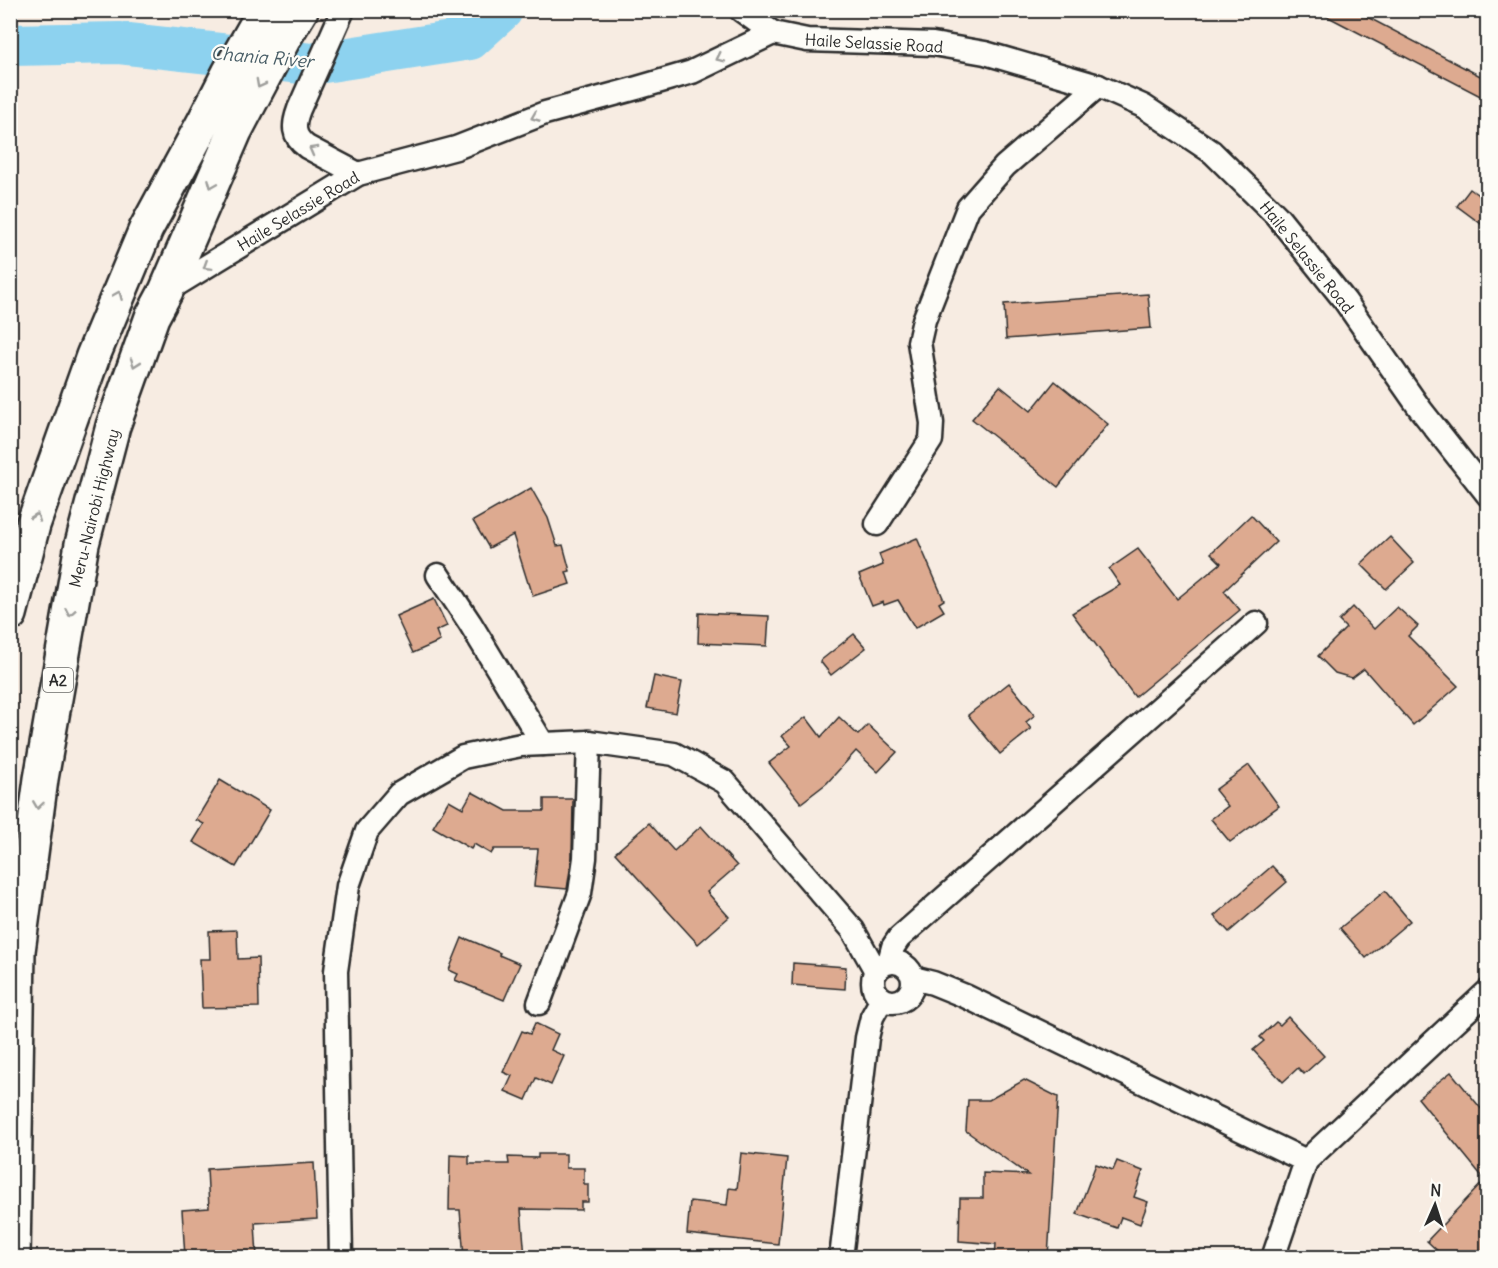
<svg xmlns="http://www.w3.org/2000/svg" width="1498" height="1268" font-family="Delius,sans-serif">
	<rect width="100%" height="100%" fill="#f7ece2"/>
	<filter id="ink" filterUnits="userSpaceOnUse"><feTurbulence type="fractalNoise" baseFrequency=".0167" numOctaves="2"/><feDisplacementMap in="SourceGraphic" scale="12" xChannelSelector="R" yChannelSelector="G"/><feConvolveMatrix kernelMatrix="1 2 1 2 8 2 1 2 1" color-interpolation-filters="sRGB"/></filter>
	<g filter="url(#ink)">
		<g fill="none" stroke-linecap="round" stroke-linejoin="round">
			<!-- river -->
			<path stroke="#8dd2ef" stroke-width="42" d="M10 45 119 43 311 64 470 39 502 10"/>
		</g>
		<!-- building -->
		<g fill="#ddaa90" stroke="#2b2b2b" stroke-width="1.5">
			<path d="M1315 10H1354L1488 80V100Z"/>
			<path d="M1470 189 1488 202V229L1457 206Z"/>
			<path d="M1148 294 1151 328 1006 339 1004 304Z"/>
			<path d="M1055 381 1108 424 1058 487 972 419 1000 386 1031 411Z"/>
			<path d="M531 488 548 518 557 546 563 545 570 571 566 572 570 584 533 596 529 583H528L513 535 489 548 473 521Z"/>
			<path d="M1251 515 1276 542 1224 591 1240 610 1135 697 1072 613 1120 585 1109 569 1138 549 1177 599 1221 563 1211 553Z"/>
			<path d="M1390 537 1414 563 1386 589 1361 564Z"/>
			<path d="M917 538 944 600 939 603 944 611 915 628 898 600 884 605 883 602 872 606 859 575 883 565 879 554Z"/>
			<path d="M434 599 447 626 436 631 440 641 413 653 396 616Z"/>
			<path d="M1353 607 1374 629 1397 607 1418 626 1408 636 1458 686 1413 725 1364 669 1352 678 1335 673 1318 656 1346 628 1339 621Z"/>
			<path d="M699 613 769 616 767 646 698 643Z"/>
			<path d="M854 634 866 648 831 675 820 661Z"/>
			<path d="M654 676 682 682 676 713 647 708Z"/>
			<path d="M1009 683 1035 715 1026 722 1031 729 1000 754 968 715Z"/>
			<path d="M806 717 821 737 839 717 858 735 868 725 897 752 878 772 856 751 827 783 801 803 769 763 791 746 782 736Z"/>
			<path d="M1249 765 1279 806 1230 842 1211 819 1228 806 1215 790Z"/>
			<path d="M220 780 270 810 236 867 193 842 204 824 196 820Z"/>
			<path d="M472 792 507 811H544V799H573L572 857 567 889 534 886 538 849H494L491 854 474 844 471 849 433 827 449 800 463 808Z"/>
			<path d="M649 823 674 851 701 826 737 866 707 892 729 917 698 944 615 853Z"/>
			<path d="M1272 866 1287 882 1229 932 1214 916Z"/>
			<path d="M1385 891 1410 921 1366 958 1340 928Z"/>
			<path d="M237 930 238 959 258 958 259 1007 202 1008 200 959H210L209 931Z"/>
			<path d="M462 938 466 940 467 939 500 953 499 955 520 964 504 1000 455 980 458 974 449 970Z"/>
			<path d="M793 963 846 967 845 989 792 985Z"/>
			<path d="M1288 1017 1324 1056 1304 1074 1298 1068 1283 1082 1253 1050 1264 1041 1260 1037 1276 1022 1280 1025Z"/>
			<path d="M535 1023 558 1034 551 1050 564 1056 551 1085 536 1078 526 1100 505 1091 512 1076 503 1072 522 1031 530 1034Z"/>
			<path d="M1451 1072 1488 1117V1257H1444L1427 1241 1485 1180 1418 1098Z"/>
			<path d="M1024 1080 1058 1097 1048 1257H995L996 1244 959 1241 960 1198H983V1173L1028 1175 966 1131 968 1100H989Z"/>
			<path d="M741 1153 787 1158 778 1244 687 1234 690 1201 727 1205 729 1188 737 1189Z"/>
			<path d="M538 1154H566V1168H584V1184H588V1202H581V1210L521 1209 525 1257H464L460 1210H449L450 1155 469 1156V1164H509L508 1157 538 1158Z"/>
			<path d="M1117 1161 1143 1171 1134 1197 1148 1202 1140 1224 1121 1217 1117 1228 1077 1214 1096 1164 1113 1170Z"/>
			<path d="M314 1163 317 1219 255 1223 257 1257H185L182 1210 209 1208 207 1169Z"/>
		</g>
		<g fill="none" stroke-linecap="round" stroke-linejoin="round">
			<defs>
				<g id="minor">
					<path d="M343 10 299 109C293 125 292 136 307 147L358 174"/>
					<path d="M741 10 773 33"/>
					<path d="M166 291 358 174 456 148 545 113 637 88 692 72 773 33 807 40 933 44 985 53 1098 86 1143 106 1212 152 1277 216 1345 301 1421 410 1488 495"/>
					<path d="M877 524 931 440 932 423 919 342 924 320 968 208 1005 166 1098 86"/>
					<path d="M438 575 470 623 543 744"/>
					<path d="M889 962 893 947 899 938 1256 623"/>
					<circle cx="893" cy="982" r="20"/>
					<path d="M913 978 933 983 965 996 1306 1161 1488 991"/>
					<path d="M539 1003 580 893 585 858 589 742"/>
					<path d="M341 1258 336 971 348 886 367 831 399 794 463 757 521 745 589 742 674 754 725 782 853 930 876 971"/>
					<path d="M841 1258 867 1038 872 1017 882 999"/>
					<path d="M1273 1258 1306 1161"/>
				</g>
				<g id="highway">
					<path d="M10 614 33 525 93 356 146 229 205 120 229 73 265 10"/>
					<path d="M13 1258 18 951 41 779 82 544 113 426 152 317 166 291 235 131 284 38 301 10"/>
				</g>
			</defs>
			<!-- minor casing -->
			<use href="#minor" stroke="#2b2b2b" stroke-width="27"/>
			<!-- highway casing -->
			<use href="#highway" stroke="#2b2b2b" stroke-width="38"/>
			<!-- minor -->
			<use href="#minor" stroke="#fdfcf7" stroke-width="22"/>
			<!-- highway -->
			<use href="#highway" stroke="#fdfcf7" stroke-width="33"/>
		</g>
		<!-- one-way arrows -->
		<defs><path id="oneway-chevron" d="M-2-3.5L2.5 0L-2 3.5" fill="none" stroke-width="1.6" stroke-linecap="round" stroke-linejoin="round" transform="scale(1.5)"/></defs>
		<g stroke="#9e9e9b">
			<use href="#oneway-chevron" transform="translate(720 58) rotate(154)"/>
			<use href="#oneway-chevron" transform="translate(260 84) rotate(118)"/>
			<use href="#oneway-chevron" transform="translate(535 117) rotate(158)"/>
			<use href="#oneway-chevron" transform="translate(313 150) rotate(-151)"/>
			<use href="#oneway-chevron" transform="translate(212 184) rotate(113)"/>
			<use href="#oneway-chevron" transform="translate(207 266) rotate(148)"/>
			<use href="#oneway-chevron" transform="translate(118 295) rotate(-67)"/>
			<use href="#oneway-chevron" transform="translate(135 363) rotate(109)"/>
			<use href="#oneway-chevron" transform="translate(36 517) rotate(-71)"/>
			<use href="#oneway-chevron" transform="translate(70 612) rotate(100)"/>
			<use href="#oneway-chevron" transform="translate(38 805) rotate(98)"/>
		</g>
	</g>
	<g text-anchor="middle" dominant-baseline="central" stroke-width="4.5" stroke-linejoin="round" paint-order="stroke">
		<!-- shield labels -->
		<rect fill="#fdfcf7" stroke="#6a6a68" stroke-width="1.5" x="43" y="668" width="30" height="24" rx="4.5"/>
		<g font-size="15" font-weight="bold" fill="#2b2b2b">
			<text x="58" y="680">A2</text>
		</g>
		<!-- street labels -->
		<g font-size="16" fill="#2b2b2b" stroke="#fdfcf7">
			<text transform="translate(874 43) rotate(3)">Haile Selassie Road</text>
			<text transform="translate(298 211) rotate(-31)">Haile Selassie Road</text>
			<text transform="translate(1307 257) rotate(51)">Haile Selassie Road</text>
			<text transform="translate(94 508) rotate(-76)">Meru-Nairobi Highway</text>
		</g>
		<!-- water labels -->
		<g font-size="18" font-style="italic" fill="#485d66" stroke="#fdfcf7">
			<text transform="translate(262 57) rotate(5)">Chania River</text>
		</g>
	</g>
	<!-- margin -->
	<rect width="1498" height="1268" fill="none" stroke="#fdfcf7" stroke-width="36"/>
	<rect x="18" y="18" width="1462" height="1232" fill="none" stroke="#2b2b2b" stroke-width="2" filter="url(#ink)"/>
	<!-- north arrow -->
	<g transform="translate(1435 1205) rotate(3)" stroke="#fdfcf7" stroke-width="4.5" paint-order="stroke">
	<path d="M0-4.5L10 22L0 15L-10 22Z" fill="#2b2b2b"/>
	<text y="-9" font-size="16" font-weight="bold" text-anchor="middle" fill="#2b2b2b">N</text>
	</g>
</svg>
